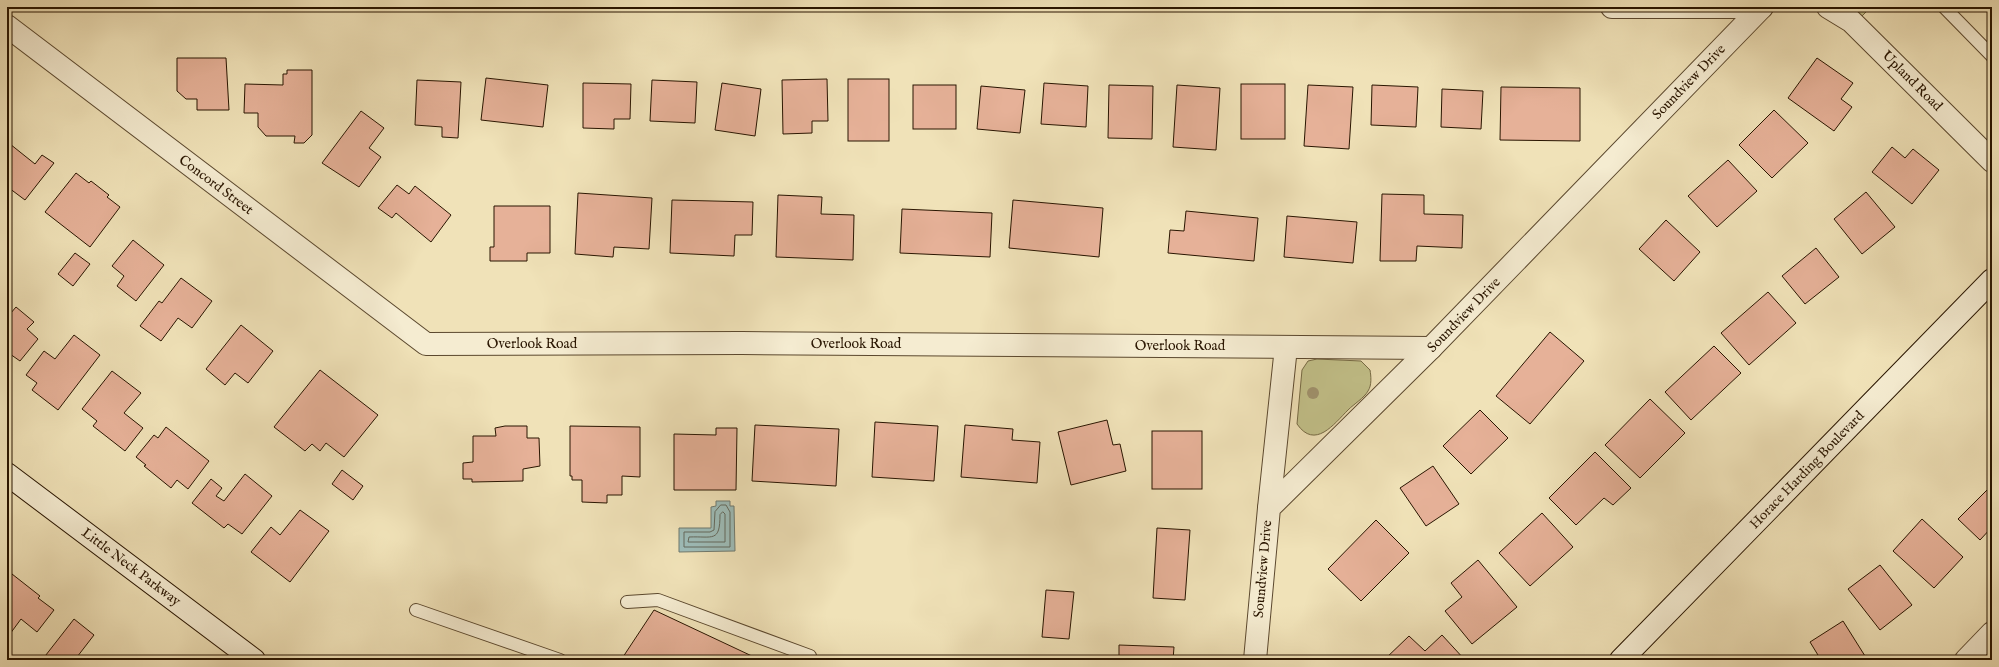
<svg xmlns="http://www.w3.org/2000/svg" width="1999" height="667" font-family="'IM FELL English',serif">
	<rect width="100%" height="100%" fill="#f0e2b8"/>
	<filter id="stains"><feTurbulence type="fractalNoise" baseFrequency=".005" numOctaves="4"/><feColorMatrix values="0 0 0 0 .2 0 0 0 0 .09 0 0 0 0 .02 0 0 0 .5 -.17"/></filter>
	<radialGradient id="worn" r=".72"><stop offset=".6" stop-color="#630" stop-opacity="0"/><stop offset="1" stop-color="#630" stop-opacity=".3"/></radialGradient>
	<!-- green -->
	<g fill="#c2c089" stroke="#766a44">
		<path d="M1843 7H1871L1861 17Z"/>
		<path d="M1317 359 1361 361 1370 370C1371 376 1372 385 1368 391 1364 398 1354 404 1348 410 1334 424 1315 450 1297 424L1302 370 1308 361Z"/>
	</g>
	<!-- water -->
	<path fill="#9dbcb8" stroke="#6f796e" d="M716 501H730V506H734L735 551 679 552V528H711V507L716 506Z"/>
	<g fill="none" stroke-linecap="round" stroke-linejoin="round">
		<!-- shore -->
		<g stroke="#63685c" stroke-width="1">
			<path d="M721 505H726L730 512V547H684V532H710L714 530 715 512Z"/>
			<path d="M723 512 725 514V542H688L689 537C713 536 720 543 720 515Z"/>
		</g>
	</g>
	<!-- building -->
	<g fill="#e6b198" stroke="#291500">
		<path d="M177 58H226L229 110H197V99H186L177 91Z"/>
		<path d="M1817 58 1853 83 1841 99 1852 107 1834 131 1788 98Z"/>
		<path d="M287 70H312V135L304 143H294L295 136H266L258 127V113H244L245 84 283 85V74H287Z"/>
		<path d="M486 78 548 85 543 127 481 120Z"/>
		<path d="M827 79 828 121H812V133L783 134 782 80Z"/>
		<rect x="848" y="79" width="41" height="62"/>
		<path d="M417 80 461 82 458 138 442 137V127L415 125Z"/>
		<path d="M652 80 697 82 695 123 650 121Z"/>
		<path d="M583 83 631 84 630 119H614V129L583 128Z"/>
		<path d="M722 83 761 89 755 136 715 130Z"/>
		<path d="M1044 83 1088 86 1086 127 1041 124Z"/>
		<rect x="1241" y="84" width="44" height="55"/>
		<rect x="913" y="85" width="43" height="44"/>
		<path d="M1109 85 1153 86 1152 139 1108 138Z"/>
		<path d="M1177 85 1220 88 1216 150 1173 147Z"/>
		<path d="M1308 85 1353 87 1349 149 1304 146Z"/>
		<path d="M1372 85 1418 87 1416 127 1371 125Z"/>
		<path d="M981 86 1025 90 1020 133 977 129Z"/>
		<path d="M1501 87 1580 88V141L1500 140Z"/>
		<path d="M1442 89 1483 91 1481 129 1441 127Z"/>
		<path d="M1774 110 1808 143 1772 178 1739 145Z"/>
		<path d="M361 111 384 128 369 148 381 157 359 187 322 163Z"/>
		<path d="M10 144 35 164 42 155 54 163 25 200 9 188 7 191V148Z"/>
		<path d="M1892 147 1905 158 1913 149 1939 170 1912 204 1872 172Z"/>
		<path d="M1728 160 1757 191 1717 227 1688 196Z"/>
		<path d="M76 173 89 183 91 181 109 195 107 197 120 207 90 247 45 212Z"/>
		<path d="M397 185 409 194 415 186 451 215 431 242 396 213 392 218 378 208Z"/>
		<path d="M1866 192 1895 227 1862 254 1834 219Z"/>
		<path d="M578 193 652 198 649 249 614 247 613 257 575 254Z"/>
		<path d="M1382 194 1424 195V214L1463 215 1462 248 1417 246 1416 261H1380Z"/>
		<path d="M778 195 822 197 821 214 854 215 853 260 776 257Z"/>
		<path d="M672 200 753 202 752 235H735L734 256 670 253Z"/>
		<path d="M1013 200 1103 208 1099 257 1009 248Z"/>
		<path d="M494 206H550V253H527V261H490V247H494Z"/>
		<path d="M902 209 992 213 990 257 900 253Z"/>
		<path d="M1186 211 1258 218 1254 261 1168 253 1170 230 1184 231Z"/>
		<path d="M1287 216 1357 222 1353 263 1284 257Z"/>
		<path d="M1666 220 1700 252 1674 281 1639 249Z"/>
		<path d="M133 240 164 265 136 301 117 286 124 276 112 266Z"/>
		<path d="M1816 248 1839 277 1805 304 1782 276Z"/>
		<path d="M75 253 90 264 73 286 58 274Z"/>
		<path d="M181 278 212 301 192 328 178 318 161 341 140 326 159 301 162 303Z"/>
		<path d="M1768 292 1796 323 1749 365 1721 333Z"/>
		<path d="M16 307 34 322 27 329 38 339 20 361 10 354 7 357V312L10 314Z"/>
		<path d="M241 325 273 351 248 383 235 373 225 385 206 369Z"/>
		<path d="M1550 332 1584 361 1530 424 1496 396Z"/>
		<path d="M74 335 100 355 58 410 32 390 37 383 26 375 44 351 55 359Z"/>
		<path d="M1714 346 1741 373 1691 420 1665 392Z"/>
		<path d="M320 370 378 415 344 457 326 443 320 451 312 444 305 451 274 427Z"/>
		<path d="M112 371 141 393 124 413 143 428 125 451 93 426 97 421 82 409Z"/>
		<path d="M1650 399 1685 433 1640 478 1605 445Z"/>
		<path d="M1480 410 1508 438 1471 474 1443 446Z"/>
		<path d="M1107 420 1113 445 1120 444 1126 471 1071 485 1058 432Z"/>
		<path d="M875 422 938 426 934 481 872 477Z"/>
		<path d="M755 425 839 429 836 486 752 481Z"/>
		<path d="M965 425 1013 429 1012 440 1040 442 1037 483 961 477Z"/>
		<path d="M505 426H527V438H539L540 466 523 469V481L472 482V479H463V463L473 462V436H496L495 428Z"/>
		<path d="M570 426 640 427V477L622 476V495H607V503L582 502V480H572V476H570Z"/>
		<path d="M166 427 209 461 188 489 177 480 171 488 144 466 146 465 136 457 154 435 158 438Z"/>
		<path d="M716 428H737L736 490H674V434L716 435Z"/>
		<rect x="1152" y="431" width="50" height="58"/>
		<path d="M1992 450V460L1987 455Z"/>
		<path d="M1595 452 1631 488 1613 505 1604 498 1576 525 1549 498Z"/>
		<path d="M1433 466 1459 504 1426 526 1400 488Z"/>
		<path d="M342 470 363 486 353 500 332 484Z"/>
		<path d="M245 474 272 496 242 534 228 524 224 528 192 503 211 479 222 488 216 496 224 501Z"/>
		<path d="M1988 489 1992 493V527L1980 540 1958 519Z"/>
		<path d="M300 510 329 531 290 582 251 552 271 527 280 535Z"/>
		<path d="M1542 513 1573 547 1530 586 1499 553Z"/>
		<path d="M1922 519 1963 557 1934 588 1893 551Z"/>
		<path d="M1376 520 1409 553 1361 601 1328 569Z"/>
		<path d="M1157 528 1190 530 1185 600 1153 598Z"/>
		<path d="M1478 560 1517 607 1472 644 1445 611 1462 597 1451 583Z"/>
		<path d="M1880 565 1912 605 1880 630 1848 589Z"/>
		<path d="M12 574 40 596 38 598 54 610 37 632 21 619 7 638V580Z"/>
		<path d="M1046 590 1074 592 1069 639 1042 637Z"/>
		<path d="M654 610 754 657 752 660H621Z"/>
		<path d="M74 619 94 635 77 657 42 660Z"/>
		<path d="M1843 621 1865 656 1859 660H1821L1810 642Z"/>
		<path d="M1442 635 1465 660H1384L1409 636 1425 651Z"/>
		<path d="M1119 645 1174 647 1173 660H1119Z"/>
	</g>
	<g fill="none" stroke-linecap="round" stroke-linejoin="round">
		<defs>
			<g id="lane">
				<path d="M1944 7 1992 56"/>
				<path d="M627 602 658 600 810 656 809 660"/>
				<path d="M416 610 560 660"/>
			</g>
			<g id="street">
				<path d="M1612 7H1762"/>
				<path d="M1828 7 1851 21 1992 161"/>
				<path d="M7 26 426 344 742 343 1431 348"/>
				<path d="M1269 508 1286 347"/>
				<path d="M1255 660 1269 508 1431 348 1761 8"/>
				<path d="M1966 660 1992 633"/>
			</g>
			<g id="secondary">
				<path d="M7 474 254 660"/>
				<path d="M1621 660 1992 280"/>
			</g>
		</defs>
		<!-- lane casing -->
		<use href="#lane" stroke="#5b482e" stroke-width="14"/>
		<!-- street casing -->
		<use href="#street" stroke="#5b482e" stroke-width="24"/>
		<!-- secondary casing -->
		<use href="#secondary" stroke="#291500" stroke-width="24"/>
		<!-- lane -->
		<use href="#lane" stroke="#f5ecd1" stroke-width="12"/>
		<!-- street -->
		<use href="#street" stroke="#f5ecd1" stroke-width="22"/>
		<!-- secondary -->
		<use href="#secondary" stroke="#f5ecd1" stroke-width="22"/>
	</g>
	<!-- trees -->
	<circle fill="#a0926d" cx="1313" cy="393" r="6"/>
	<g text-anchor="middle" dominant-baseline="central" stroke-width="3" stroke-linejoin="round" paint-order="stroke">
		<!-- street labels -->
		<g font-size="14" fill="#291500" stroke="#f5ecd1">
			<text transform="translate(1912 81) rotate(45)">Upland Road</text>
			<text transform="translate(1689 82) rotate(-46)">Soundview Drive</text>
			<text transform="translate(216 185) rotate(37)">Concord Street</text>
			<text transform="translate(1464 315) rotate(-46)">Soundview Drive</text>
			<text x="532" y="344">Overlook Road</text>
			<text x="856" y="344">Overlook Road</text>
			<text x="1180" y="346">Overlook Road</text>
			<text transform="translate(1807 470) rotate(-46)">Horace Harding Boulevard</text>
			<text transform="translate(131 567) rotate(37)">Little Neck Parkway</text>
			<text transform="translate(1263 569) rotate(-85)">Soundview Drive</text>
		</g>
	</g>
	<!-- margin -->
	<rect width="1999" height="667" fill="none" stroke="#f0e2b8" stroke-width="24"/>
	<rect x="8" y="8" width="1983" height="651" fill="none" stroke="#291500" stroke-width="2"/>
	<rect x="12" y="12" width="1975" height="643" fill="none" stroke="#291500"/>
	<rect width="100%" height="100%" filter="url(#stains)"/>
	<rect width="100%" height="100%" fill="url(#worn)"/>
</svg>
